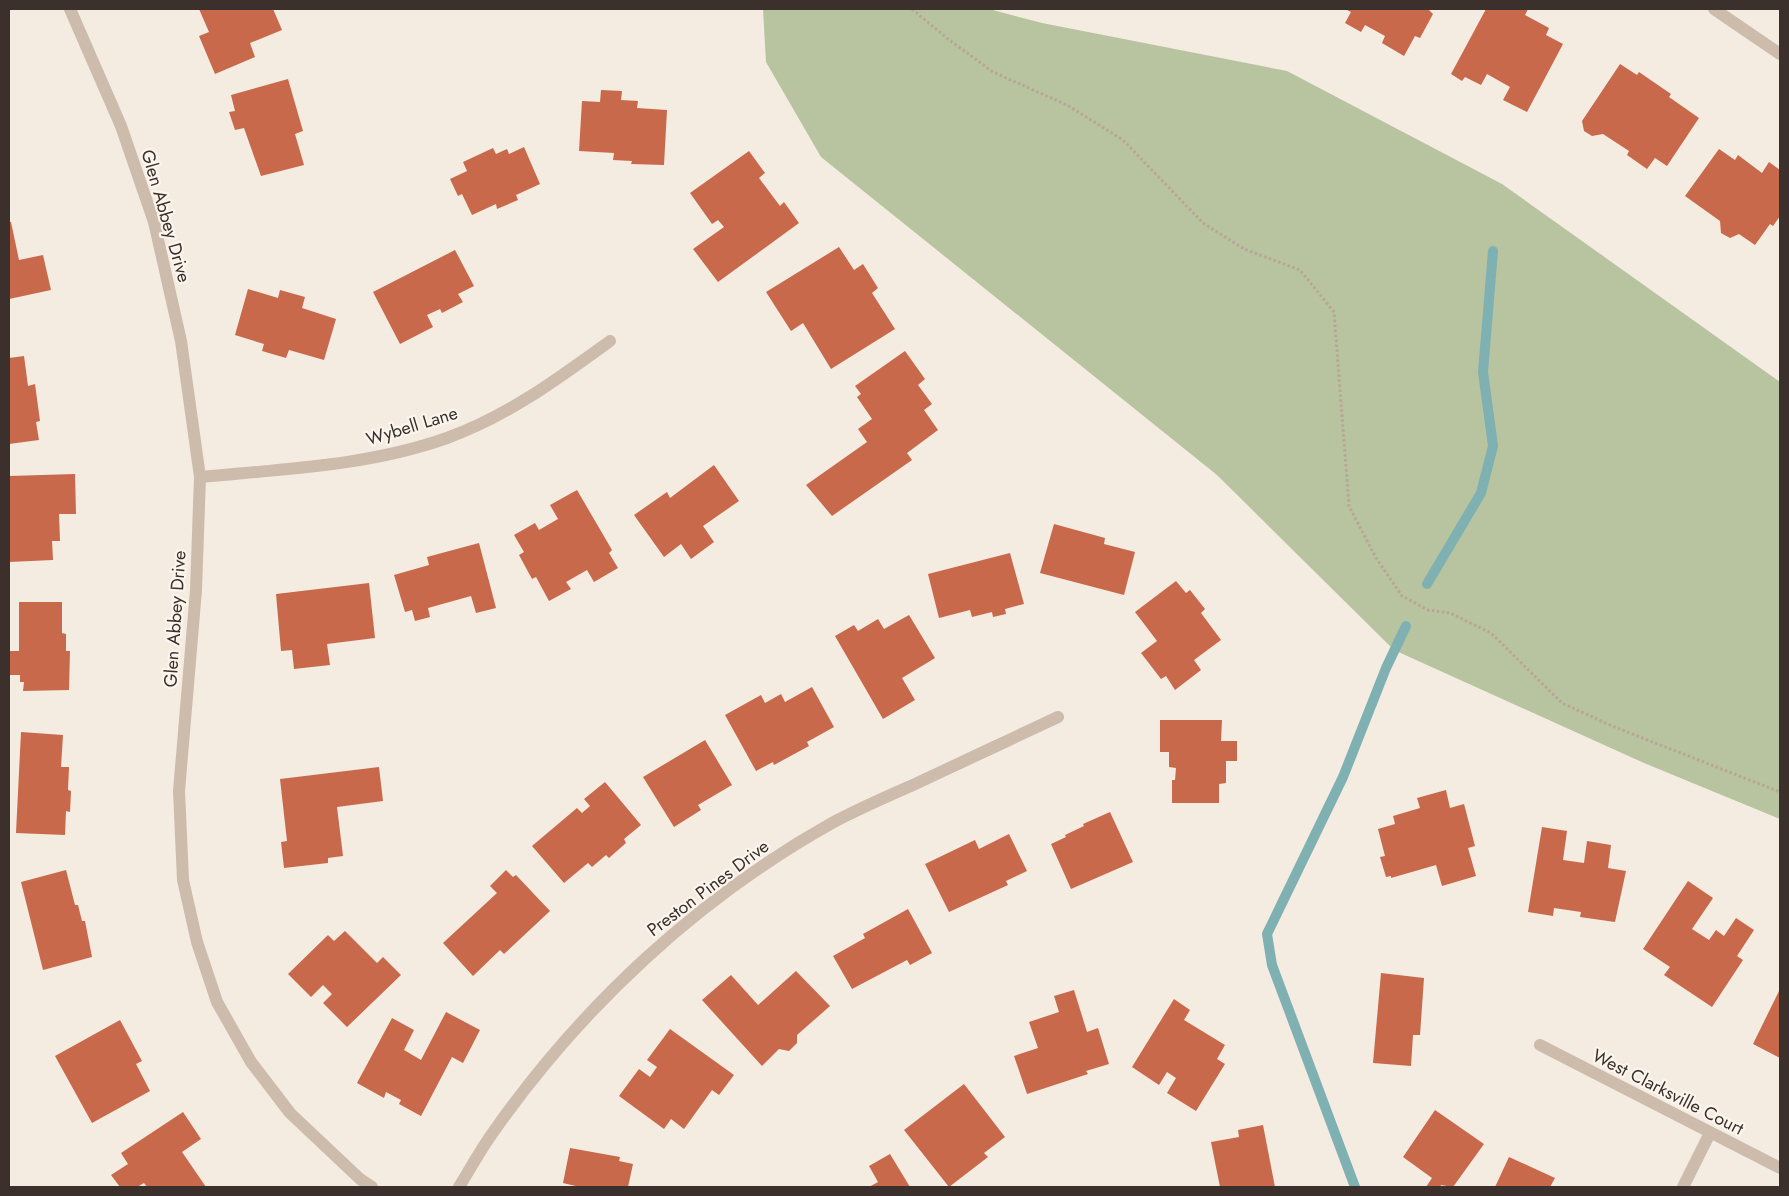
<svg xmlns="http://www.w3.org/2000/svg" width="1789" height="1196" font-family="Jost,sans-serif">
	<rect width="100%" height="100%" fill="#f4ebe1"/>
	<!-- green -->
	<path fill="#b8c4a0" d="M763 9H989L1042 23 1287 71 1502 184 1780 382V819L1644 763 1394 650 1217 475 821 157 766 62Z"/>
	<g fill="none" stroke-linecap="round" stroke-linejoin="round">
		<!-- stream -->
		<g stroke="#7fb0b2" stroke-width="10">
			<path d="M1427 584 1481 493 1493 446 1483 372 1493 251"/>
			<path d="M1355 1187 1272 965 1267 934 1343 777 1386 668 1406 626"/>
		</g>
	</g>
	<!-- building -->
	<g fill="#c8694b">
		<path d="M199 9H273L282 30 250 43 255 57 215 74 199 36 209 32Z"/>
		<path d="M1345 9H1428L1433 14 1420 38 1415 36 1404 56 1382 43 1385 36 1365 25 1361 32 1345 23 1351 12Z"/>
		<path d="M1486 9H1528L1525 15 1549 28 1546 35 1563 44 1527 112 1503 100 1510 87 1487 74 1481 85 1465 77 1462 81 1451 74Z"/>
		<path d="M1620 64 1637 75 1639 72 1671 94 1669 97 1699 118 1667 166 1655 158 1647 169 1627 155 1629 151 1603 134 1592 136 1584 131 1582 121Z"/>
		<path d="M288 79 303 131 295 134 304 165 261 176 244 128 235 130 229 112 235 111 231 95Z"/>
		<path d="M601 90 622 91 621 100 638 101 637 108 667 110 664 165 631 164 632 161 613 160 614 153 579 151 582 101 600 102Z"/>
		<path d="M524 147 540 184 516 195 518 200 497 209 496 204 472 215 462 194 458 196 450 179 467 171 463 162 493 148 496 154 507 149 509 154Z"/>
		<path d="M1719 149 1735 160 1738 155 1762 173 1769 162 1780 170V216L1773 226 1770 224 1755 245 1739 234 1730 238 1721 233 1720 221 1685 196Z"/>
		<path d="M749 151 765 173 759 178 780 206 784 202 799 223 718 282 693 249 724 227 718 220 712 224 690 193Z"/>
		<path d="M9 222H11L19 260 43 255 51 290 9 299Z"/>
		<path d="M839 247 854 270 863 264 878 288 872 293 895 329 831 369 803 323 791 331 766 292Z"/>
		<path d="M455 250 474 286 458 294 463 302 442 313 440 309 427 315 433 327 400 344 373 292Z"/>
		<path d="M248 289 278 298 280 290 305 297 302 308 336 319 324 360 289 350 286 358 262 351 264 344 235 335Z"/>
		<path d="M905 351 925 379 918 385 932 404 924 410 938 430 907 453 912 460 832 516 806 485 867 442 858 429 872 419 857 397 861 394 855 386Z"/>
		<path d="M24 356 28 386 35 384 40 421 36 422 39 440 9 444V358Z"/>
		<path d="M714 465 739 501 703 526 714 542 691 559 681 544 664 557 634 515 667 492 670 498Z"/>
		<path d="M75 474 76 514H59L60 541H52L53 560 9 562V476Z"/>
		<path d="M577 490 612 550 609 553 618 568 594 582 587 570 566 582 571 589 549 601 536 577 532 579 519 555 524 552 514 535 535 523 539 530 558 519 550 505Z"/>
		<path d="M1054 524 1105 538 1104 544 1135 552 1124 595 1040 573Z"/>
		<path d="M479 543 496 608 476 613 471 596 428 608 430 617 415 621 412 610 405 612 394 575 429 565 427 557Z"/>
		<path d="M1010 553 1024 604 1005 609 1006 614 993 617 992 612 972 617 970 610 939 618 928 574Z"/>
		<path d="M1176 581 1186 593 1190 590 1205 609 1201 613 1221 640 1194 660 1201 670 1175 690 1166 676 1161 679 1141 653 1157 641 1135 612Z"/>
		<path d="M369 583 375 638 327 644 330 665 294 669 292 650 281 651 276 594Z"/>
		<path d="M19 602H62V633L66 634V651H70L69 690 23 691 24 682H20V675H9V651H19Z"/>
		<path d="M909 615 935 658 902 678 915 700 883 719 835 636 854 625 858 631 878 619 884 629Z"/>
		<path d="M812 687 834 727 807 742 809 746 774 765 773 762 756 771 725 715 761 695 765 703 781 694 785 702Z"/>
		<path d="M1160 720H1222L1221 741H1237V761H1226V783L1219 784V803H1172V780H1175L1176 768 1169 767V752H1160Z"/>
		<path d="M21 732 63 735 61 767H69L68 790 71 791 70 812 66 811 65 835 16 833Z"/>
		<path d="M705 740 732 785 698 805 701 810 674 827 643 777Z"/>
		<path d="M379 767 383 801 337 807 343 856 328 858V863L284 868 281 842 287 841 280 779Z"/>
		<path d="M605 782 641 825 624 839 626 843 609 858 606 855 592 867 588 863 564 883 532 846 577 808 582 813 590 806 584 799Z"/>
		<path d="M1446 790 1450 808 1464 804 1475 846 1468 848 1476 876 1442 886 1436 865 1391 878V876L1386 877 1380 857 1385 856 1378 829 1395 824 1393 816 1420 808 1417 798Z"/>
		<path d="M1110 812 1133 862 1071 889 1051 844 1066 837 1065 835 1084 826 1083 824Z"/>
		<path d="M1542 827 1567 831 1563 860 1584 863 1587 841 1611 845 1608 868 1626 871 1615 922 1580 917 1581 912 1554 908 1553 916 1528 912Z"/>
		<path d="M1009 834 1027 871 1006 881 1008 885 949 912 925 864 975 840 979 849Z"/>
		<path d="M66 870 75 905H78L82 921H85L92 957 43 970 21 882Z"/>
		<path d="M506 870 513 877 516 875 550 911 504 954 500 950 473 976 443 943 497 893 490 886Z"/>
		<path d="M1688 881 1713 898 1692 929 1709 940 1716 930 1724 936 1736 918 1754 930 1737 956 1743 960 1712 1007 1664 975 1670 967 1643 949Z"/>
		<path d="M908 909 932 953 910 965 907 960 852 989 833 956 865 938 863 934Z"/>
		<path d="M345 931 377 963 383 957 401 975 347 1027 323 1003 332 994 323 985 311 997 288 974 328 935 334 941Z"/>
		<path d="M796 971 830 1006 797 1035V1043L789 1051 779 1049 762 1066 702 1000 731 975 758 1005Z"/>
		<path d="M1381 973 1424 978 1420 1035H1413L1411 1066 1373 1063Z"/>
		<path d="M1780 989V1058L1753 1044Z"/>
		<path d="M1074 990 1087 1032 1098 1028 1109 1064 1086 1071 1088 1074 1027 1094 1014 1056 1038 1048 1029 1022 1059 1012 1054 996Z"/>
		<path d="M1174 999 1190 1010 1184 1020 1225 1045 1217 1059 1225 1064 1196 1111 1167 1093 1176 1078 1167 1072 1159 1085 1132 1067Z"/>
		<path d="M446 1012 480 1030 463 1063 452 1057 421 1116 399 1104 401 1100 386 1092 384 1098 357 1083 392 1018 414 1030 404 1050 421 1060Z"/>
		<path d="M120 1020 142 1061 136 1064 150 1091 92 1123 55 1056Z"/>
		<path d="M670 1029 734 1075 719 1095 712 1090 684 1129 671 1119 664 1129 619 1096 639 1069 650 1077 657 1067 647 1060Z"/>
		<path d="M964 1084 1005 1137 984 1153 988 1157 949 1187 904 1130Z"/>
		<path d="M1435 1110 1484 1144 1453 1187 1441 1185 1440 1187H1426L1432 1178 1403 1157Z"/>
		<path d="M183 1112 201 1139 182 1152 206 1187H147L144 1183 137 1187H120L111 1175 128 1164 121 1153Z"/>
		<path d="M1263 1125 1275 1187H1220L1211 1142 1239 1137 1238 1130Z"/>
		<path d="M570 1148 620 1157 619 1161 633 1164 628 1187H580L563 1183Z"/>
		<path d="M890 1154 910 1187H869L878 1182 869 1166Z"/>
		<path d="M1509 1157 1555 1178 1550 1187H1495Z"/>
	</g>
	<g fill="none" stroke-linecap="round" stroke-linejoin="round">
		<!-- path -->
		<path stroke="#b9a596" stroke-width="3" stroke-dasharray="2.5 2.5" stroke-linecap="butt" d="M912 9 948 39 993 72 1067 105 1123 140 1203 223 1244 249 1300 270 1334 312 1349 506 1376 558 1402 596 1428 610 1450 613 1491 633 1562 703 1612 726 1780 792"/>
		<!-- minor -->
		<g stroke="#cdbbac" stroke-width="12">
			<path d="M70 9 121 126 154 222 181 341 200 477 196 590 179 791 183 880 197 942 217 1002 251 1062 290 1113 360 1179 372 1187"/>
			<path d="M1714 9 1780 54"/>
			<path d="M200 477C283 469 368 466 447 438 508 416 559 378 610 341"/>
			<path d="M1540 1045 1780 1168"/>
			<path d="M459 1187C470 1169 481 1149 494 1131 582 1006 698 898 832 823 858 809 886 797 913 785 961 762 1010 740 1058 717"/>
			<path d="M1683 1187 1710 1133"/>
		</g>
	</g>
	<g text-anchor="middle" dominant-baseline="central" stroke-width="4.5" stroke-linejoin="round" paint-order="stroke">
		<!-- street labels -->
		<g font-size="18" fill="#3b302b" stroke="#fbf5ee">
			<text transform="translate(166 216) rotate(74)">Glen Abbey Drive</text>
			<text transform="translate(412 426) rotate(-17)">Wybell Lane</text>
			<text transform="translate(175 619) rotate(-86)">Glen Abbey Drive</text>
			<text transform="translate(708 888) rotate(-37)">Preston Pines Drive</text>
			<text transform="translate(1668 1092) rotate(27)">West Clarksville Court</text>
		</g>
	</g>
	<!-- border -->
	<rect width="1789" height="1196" fill="none" stroke="#3b302b" stroke-width="20"/>
</svg>
